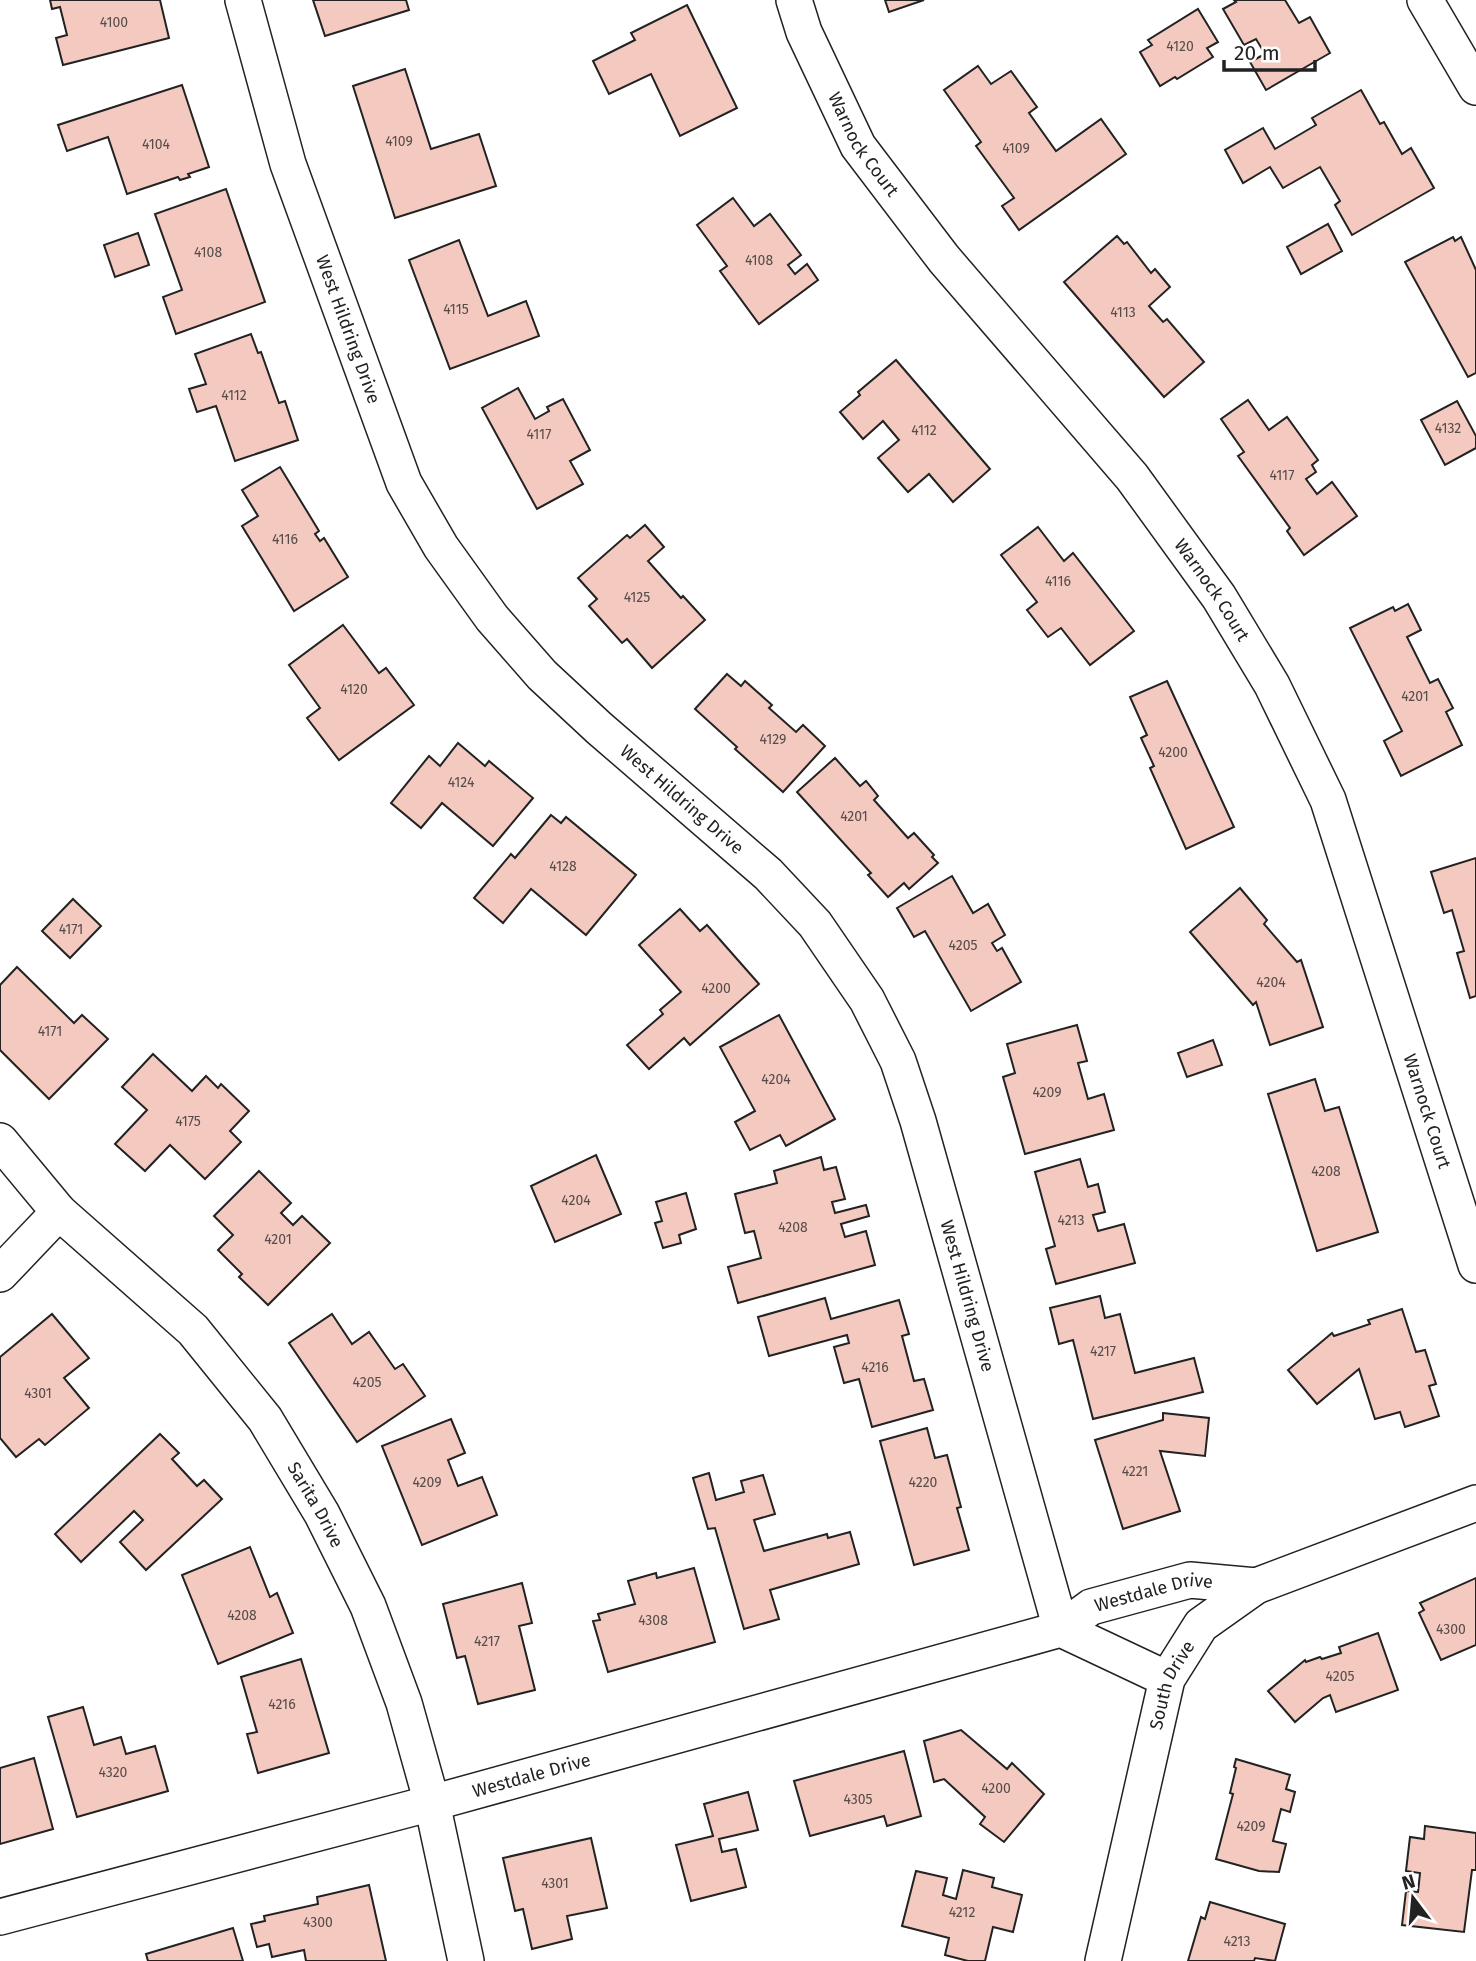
<svg xmlns="http://www.w3.org/2000/svg" width="1476" height="1961" font-family="'Fira Sans',sans-serif">
	<rect width="100%" height="100%" fill="#fff"/>
	<!-- building -->
	<g fill="#f3c9c0" stroke="#222" stroke-width="2">
		<path d="M50 0H160L169 38 63 65 56 38 67 35 60 7 52 9Z"/>
		<path d="M313 0H406L409 10 325 36Z"/>
		<path d="M885 0H924L889 12Z"/>
		<path d="M1234 0H1285L1299 23 1310 17 1330 53 1266 90 1250 62 1265 54 1256 39 1244 45 1223 9 1236 2Z"/>
		<path d="M687 5 737 108 680 136 651 74 609 94 593 61 635 40 631 33Z"/>
		<path d="M1198 9 1218 42 1207 48 1213 57 1177 79 1175 77 1160 86 1140 52 1152 45 1148 40Z"/>
		<path d="M978 66 991 84 1011 71 1037 107 1029 113 1056 151 1101 119 1126 154 1019 230 1002 206 1014 198 976 146 981 142 944 90Z"/>
		<path d="M405 69 431 149 479 134 496 186 395 218 353 86Z"/>
		<path d="M182 85 209 167 188 174 190 177 180 180 178 177 127 194 108 137 67 151 58 125Z"/>
		<path d="M1361 90 1380 124 1384 122 1402 154 1411 148 1434 188 1352 235 1335 205 1340 201 1320 167 1283 188 1270 167 1243 183 1225 150 1263 128 1275 149 1316 125 1312 118Z"/>
		<path d="M226 189 265 302 176 334 163 297 182 290 155 214Z"/>
		<path d="M733 198 754 226 770 214 801 255 788 265 795 274 807 264 818 280 759 324 720 271 727 266 697 225Z"/>
		<path d="M1328 224 1342 251 1301 274 1287 247Z"/>
		<path d="M138 233 149 265 115 277 104 245Z"/>
		<path d="M1117 236 1124 244 1127 242 1151 273 1155 269 1170 287 1149 306 1163 322 1167 319 1204 362 1164 397 1064 282Z"/>
		<path d="M1453 237 1455 241 1461 237 1476 270V373L1468 377 1405 262Z"/>
		<path d="M459 240 488 316 526 301 539 336 450 369 409 260Z"/>
		<path d="M251 334 258 353 261 352 279 403 285 401 298 440 235 461 216 406 197 412 189 389 206 384 195 354Z"/>
		<path d="M896 360 990 469 953 502 929 474 908 492 878 458 899 440 883 421 863 439 840 412 860 395 858 392Z"/>
		<path d="M518 388 535 419 549 411 547 407 563 399 590 450 570 461 583 484 537 509 482 408Z"/>
		<path d="M1248 400 1269 430 1287 417 1318 460 1312 465 1316 472 1306 479 1317 494 1332 482 1357 516 1304 555 1287 531 1290 528 1238 456 1244 452 1221 419Z"/>
		<path d="M1457 401 1476 436V448L1445 465 1421 420Z"/>
		<path d="M280 467 319 531 315 534 320 541 324 538 348 577 294 611 242 526 258 516 242 490Z"/>
		<path d="M645 525 664 547 648 561 681 598 683 596 705 620 652 668 627 639 622 643 589 606 597 599 578 578 627 535 630 538Z"/>
		<path d="M1038 527 1064 561 1073 553 1134 631 1090 665 1061 628 1048 637 1027 610 1037 602 1001 555Z"/>
		<path d="M1408 604 1421 630 1407 637 1430 683 1438 679 1453 708 1446 712 1462 745 1401 776 1384 741 1402 731 1350 628 1393 607 1395 611Z"/>
		<path d="M343 625 379 673 386 668 414 705 339 760 307 718 320 708 289 665Z"/>
		<path d="M727 674 741 686 745 681 772 705 769 708 796 732 803 725 825 746 783 792 735 749 737 747 695 709Z"/>
		<path d="M1167 681 1234 827 1186 849 1150 768 1154 766 1141 738 1147 735 1130 697Z"/>
		<path d="M458 743 485 766 489 761 533 798 493 846 442 803 421 828 391 803 429 756 440 766Z"/>
		<path d="M835 758 860 786 866 781 878 796 874 800 908 838 914 833 934 855 932 857 938 863 909 889 904 883 888 897 868 875 871 873 797 792Z"/>
		<path d="M551 815 561 823 566 817 636 875 586 935 531 889 503 923 474 898 511 854 515 858Z"/>
		<path d="M1476 858V996L1470 998 1457 953 1464 951 1452 910 1444 913 1431 872Z"/>
		<path d="M952 876 973 913 988 904 1005 935 992 943 997 951 1002 948 1021 982 971 1011 925 931 914 937 897 908Z"/>
		<path d="M1240 888 1267 920 1264 924 1297 962 1301 960 1323 1027 1270 1045 1256 1002 1253 1005 1190 932Z"/>
		<path d="M73 899 101 926 70 958 42 931Z"/>
		<path d="M680 909 700 931 707 925 759 984 690 1045 684 1038 649 1069 627 1045 663 1014 660 1010 681 992 639 945Z"/>
		<path d="M17 967 74 1023 82 1015 108 1039 49 1099 0 1050V985Z"/>
		<path d="M779 1015 835 1119 786 1146 780 1135 750 1150 735 1122 755 1111 720 1047Z"/>
		<path d="M1077 1025 1087 1061 1078 1063 1088 1099 1104 1094 1114 1130 1025 1154 1003 1077 1015 1073 1007 1044Z"/>
		<path d="M1213 1040 1222 1065 1187 1077 1178 1053Z"/>
		<path d="M153 1054 192 1091 206 1076 218 1088 221 1084 249 1111 230 1131 241 1142 205 1179 170 1145 145 1171 115 1144 147 1110 122 1087Z"/>
		<path d="M1315 1079 1325 1111 1339 1107 1378 1232 1317 1251 1268 1094Z"/>
		<path d="M596 1155 621 1214 555 1242 531 1186Z"/>
		<path d="M821 1157 824 1170 836 1167 845 1199 832 1202 835 1213 866 1205 869 1216 841 1224 845 1237 866 1231 875 1265 738 1303 728 1267 761 1258 754 1231 745 1233 735 1194 777 1183 774 1171Z"/>
		<path d="M1080 1159 1088 1187 1098 1184 1105 1212 1093 1215 1098 1231 1124 1224 1135 1263 1056 1284 1046 1249 1055 1246 1035 1172Z"/>
		<path d="M259 1171 291 1203 281 1213 293 1225 302 1216 330 1243 268 1305 239 1277 242 1274 218 1250 233 1235 214 1216Z"/>
		<path d="M686 1193 696 1229 679 1235 681 1243 663 1248 655 1223 662 1221 656 1202Z"/>
		<path d="M1100 1296 1105 1318 1120 1314 1135 1373 1194 1358 1203 1392 1093 1419 1073 1340 1059 1344 1050 1308Z"/>
		<path d="M825 1298 831 1319 899 1300 909 1334 902 1336 914 1381 924 1379 933 1410 872 1427 859 1379 844 1383 834 1347 849 1343 847 1335 769 1356 758 1317Z"/>
		<path d="M1402 1309 1416 1352 1425 1350 1436 1384 1429 1386 1439 1416 1405 1427 1400 1412 1375 1419 1359 1369 1317 1404 1288 1370 1332 1333 1334 1336 1370 1324 1368 1320Z"/>
		<path d="M52 1314 89 1358 64 1378 89 1408 45 1445 39 1439 16 1457 0 1438V1357Z"/>
		<path d="M332 1314 352 1344 369 1332 395 1369 403 1364 425 1396 357 1442 289 1343Z"/>
		<path d="M1163 1413 1209 1418 1205 1456 1160 1451 1180 1511 1123 1529 1095 1440 1163 1420Z"/>
		<path d="M451 1419 465 1453 448 1460 458 1486 482 1477 497 1515 422 1545 382 1446Z"/>
		<path d="M927 1428 935 1458 947 1455 961 1507 957 1508 969 1550 914 1565 880 1441Z"/>
		<path d="M160 1434 179 1453 172 1459 197 1486 204 1480 222 1499 146 1570 120 1542 143 1520 134 1511 81 1562 55 1534Z"/>
		<path d="M709 1473 716 1500 744 1492 741 1481 763 1475 775 1514 754 1520 764 1551 827 1534 828 1538 850 1532 859 1564 770 1590 779 1619 744 1629 715 1528 708 1529 693 1478Z"/>
		<path d="M250 1547 270 1597 277 1593 293 1633 218 1664 182 1575Z"/>
		<path d="M694 1568 715 1642 608 1672 593 1621 600 1620 598 1614 635 1604 628 1581 656 1573 657 1578Z"/>
		<path d="M1476 1578V1645L1441 1660 1419 1613 1424 1610 1420 1603Z"/>
		<path d="M522 1583 532 1623 519 1626 535 1690 478 1704 465 1656 457 1658 443 1604Z"/>
		<path d="M1378 1633 1398 1690 1336 1712 1330 1695 1323 1698 1295 1722 1268 1691 1305 1660 1306 1662 1320 1657 1322 1659 1341 1653 1339 1647Z"/>
		<path d="M301 1659 329 1753 258 1773 247 1734 257 1732 241 1677Z"/>
		<path d="M83 1707 94 1745 121 1737 126 1754 155 1746 168 1791 77 1817 48 1717Z"/>
		<path d="M961 1730 1007 1769 1012 1763 1044 1794 1004 1842 980 1824 985 1817 944 1779 934 1782 924 1741Z"/>
		<path d="M904 1751 921 1816 887 1826 884 1816 810 1836 794 1781Z"/>
		<path d="M34 1758 53 1829 0 1844V1768Z"/>
		<path d="M1236 1759 1290 1775 1286 1789 1295 1792 1290 1812 1281 1809 1273 1841 1286 1844 1279 1872 1259 1871 1216 1859 1233 1794 1230 1793 1236 1768 1234 1767Z"/>
		<path d="M748 1792 758 1830 719 1839 722 1852 736 1849 746 1887 691 1901 676 1845 713 1836 704 1804Z"/>
		<path d="M1425 1826 1476 1833V1870H1472L1464 1932 1402 1925 1406 1891 1418 1892 1420 1873 1406 1871 1410 1837 1424 1839Z"/>
		<path d="M591 1838 607 1908 567 1916 572 1939 532 1949 523 1909 515 1911 503 1858Z"/>
		<path d="M963 1870 994 1878 992 1887 1022 1895 1013 1932 993 1927 985 1961H968L945 1955 949 1938 902 1926 916 1871 947 1878 943 1895 956 1899Z"/>
		<path d="M369 1885 386 1961H306L304 1950 272 1957 269 1944 257 1947 251 1924 265 1921 264 1916 318 1904 317 1897Z"/>
		<path d="M1210 1902 1285 1924 1275 1961 1255 1958 1254 1961H1188L1201 1917 1205 1919Z"/>
		<path d="M233 1928 243 1961H148L146 1954Z"/>
	</g>
	<g fill="none" stroke-linecap="round" stroke-linejoin="round">
		<defs>
			<g id="minor">
				<path id="s1" d="M243 0 288 164 404 483 441 547 492 618 542 675 599 728 768 874 815 924 867 1000 898 1061 918 1121 1061 1629 1091 1607 1190 1580 1256 1586"/>
				<path id="s2" d="M794 0 804 32 858 146 944 259 1132 477 1219 597 1272 685 1328 800 1476 1265"/>
				<path d="M1425 0 1476 87"/>
				<path id="s3" d="M0 1141 59 1212 193 1330 265 1419 322 1514 368 1606 404 1703 432 1803 466 1961"/>
				<path d="M0 1274 59 1212"/>
				<path id="s4" d="M0 1917 432 1803 1061 1629 1167 1679"/>
				<path id="s5" d="M1103 1961 1167 1679 1201 1625 1256 1586 1476 1503"/>
			</g>
		</defs>
		<!-- minor casing -->
		<use href="#minor" stroke="#222" stroke-width="38"/>
		<!-- minor -->
		<use href="#minor" stroke="#fff" stroke-width="35"/>
	</g>
	<g text-anchor="middle" dominant-baseline="central" stroke-width="5" stroke-linejoin="round" paint-order="stroke">
		<!-- number labels -->
		<g font-size="14" fill="#564c4a">
			<text x="114" y="22">4100</text>
			<text x="1180" y="46">4120</text>
			<text x="399" y="141">4109</text>
			<text x="156" y="144">4104</text>
			<text x="1016" y="148">4109</text>
			<text x="208" y="252">4108</text>
			<text x="759" y="260">4108</text>
			<text x="456" y="309">4115</text>
			<text x="1123" y="312">4113</text>
			<text x="234" y="395">4112</text>
			<text x="1448" y="428">4132</text>
			<text x="924" y="430">4112</text>
			<text x="539" y="434">4117</text>
			<text x="1282" y="475">4117</text>
			<text x="285" y="539">4116</text>
			<text x="1058" y="581">4116</text>
			<text x="637" y="597">4125</text>
			<text x="354" y="689">4120</text>
			<text x="1415" y="696">4201</text>
			<text x="773" y="739">4129</text>
			<text x="1173" y="752">4200</text>
			<text x="461" y="782">4124</text>
			<text x="854" y="816">4201</text>
			<text x="563" y="866">4128</text>
			<text x="71" y="929">4171</text>
			<text x="963" y="945">4205</text>
			<text x="1271" y="982">4204</text>
			<text x="716" y="988">4200</text>
			<text x="50" y="1031">4171</text>
			<text x="776" y="1079">4204</text>
			<text x="1047" y="1092">4209</text>
			<text x="188" y="1121">4175</text>
			<text x="1326" y="1171">4208</text>
			<text x="576" y="1200">4204</text>
			<text x="1071" y="1220">4213</text>
			<text x="793" y="1227">4208</text>
			<text x="278" y="1239">4201</text>
			<text x="1103" y="1351">4217</text>
			<text x="875" y="1367">4216</text>
			<text x="367" y="1382">4205</text>
			<text x="38" y="1393">4301</text>
			<text x="1135" y="1471">4221</text>
			<text x="427" y="1482">4209</text>
			<text x="923" y="1482">4220</text>
			<text x="242" y="1615">4208</text>
			<text x="653" y="1620">4308</text>
			<text x="1451" y="1629">4300</text>
			<text x="487" y="1641">4217</text>
			<text x="1340" y="1676">4205</text>
			<text x="282" y="1704">4216</text>
			<text x="113" y="1772">4320</text>
			<text x="996" y="1788">4200</text>
			<text x="858" y="1799">4305</text>
			<text x="1251" y="1826">4209</text>
			<text x="555" y="1883">4301</text>
			<text x="962" y="1912">4212</text>
			<text x="318" y="1922">4300</text>
			<text x="1237" y="1941">4213</text>
		</g>
		<!-- street labels -->
		<g font-size="18" fill="#222" stroke="#fff">
			<text stroke="none"><textPath href="#s2" startOffset="161">Warnock Court</textPath></text>
			<text stroke="none"><textPath href="#s1" startOffset="346">West Hildring Drive</textPath></text>
			<text stroke="none"><textPath href="#s2" startOffset="728">Warnock Court</textPath></text>
			<text stroke="none"><textPath href="#s1" startOffset="934">West Hildring Drive</textPath></text>
			<text stroke="none"><textPath href="#s2" startOffset="1295">Warnock Court</textPath></text>
			<text stroke="none"><textPath href="#s1" startOffset="1522">West Hildring Drive</textPath></text>
			<text stroke="none"><textPath href="#s3" startOffset="485">Sarita Drive</textPath></text>
			<text stroke="none"><textPath href="#s1" startOffset="1970">Westdale Drive</textPath></text>
			<text stroke="none"><textPath href="#s5" startOffset="285">South Drive</textPath></text>
			<text stroke="none"><textPath href="#s4" startOffset="550">Westdale Drive</textPath></text>
		</g>
	</g>
	<!-- north arrow -->
	<g transform="translate(1413 1898) rotate(344)" stroke="#ffffff" stroke-width="5" paint-order="stroke">
	<path d="M0-5L12 26L0 18L-12 26Z" fill="#222222"/>
	<text y="-10" font-size="19" font-weight="bold" text-anchor="middle" fill="#222222">N</text>
	</g>
	<!-- scale -->
	<path d="M1224 60v10h91v-10" fill="none" stroke="#222222" stroke-width="3.5"/>
	<text x="1234" y="60" font-size="21" fill="#222222" stroke="#ffffff" stroke-width="5" paint-order="stroke">20 m</text>
</svg>
